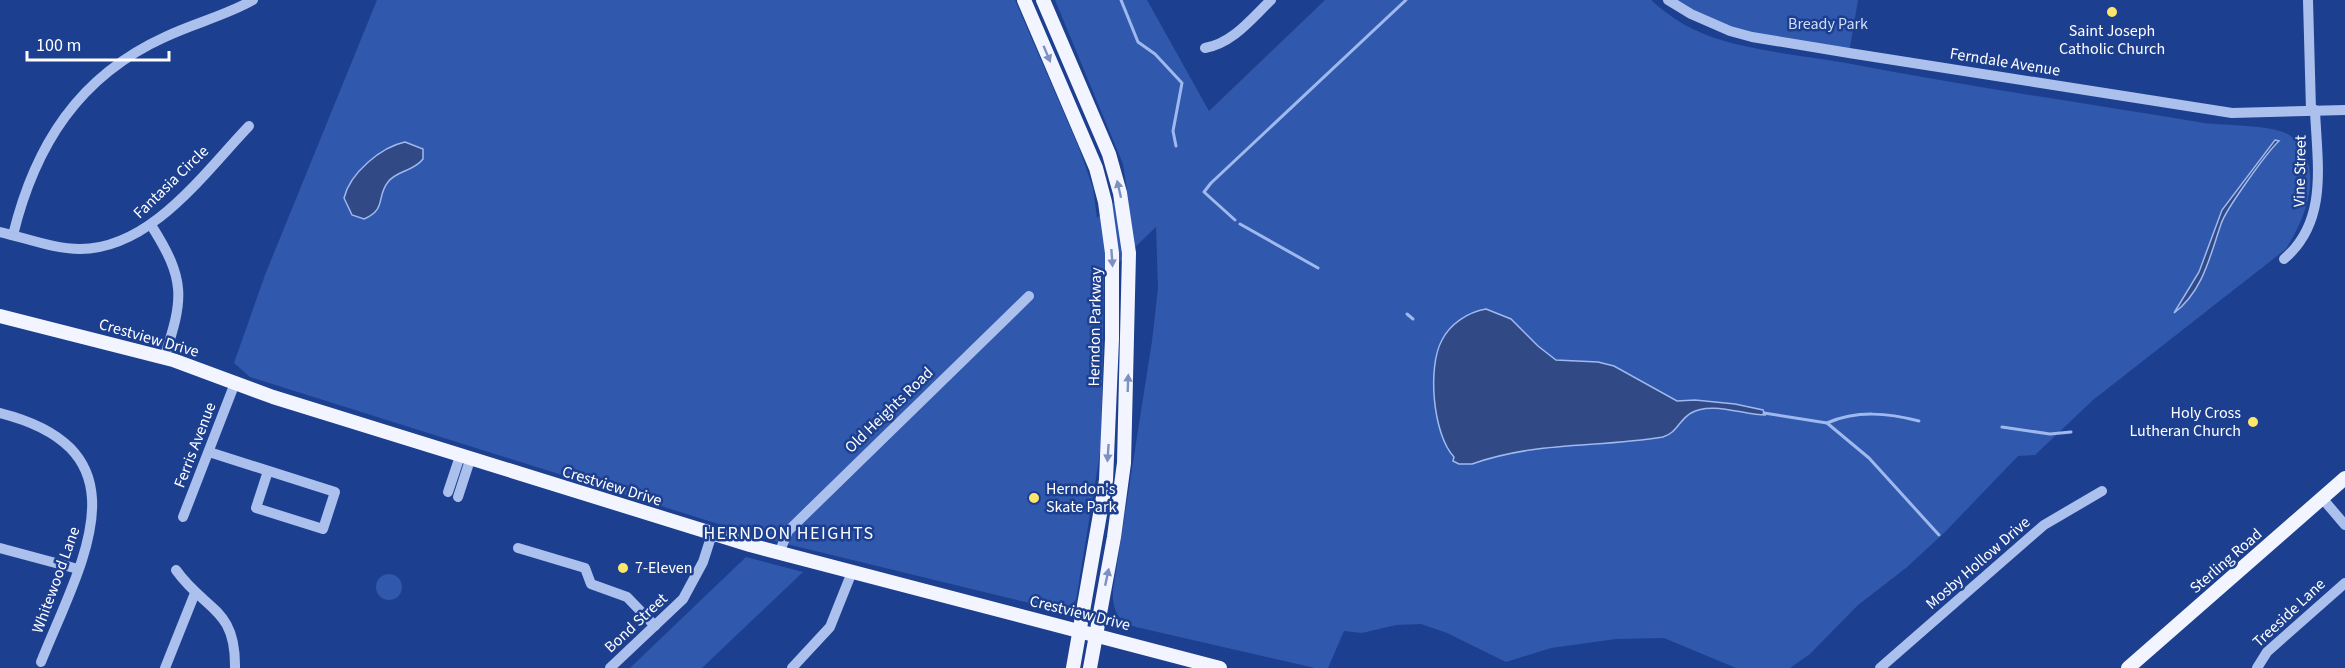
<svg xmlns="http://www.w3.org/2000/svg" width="2345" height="668" font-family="'Source Sans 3',sans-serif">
	<rect width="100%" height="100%" fill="#1d3f8f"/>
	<!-- green -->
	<g fill="#3058ad">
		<path d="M377 0H1015L1079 148 1093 188 1097 218 1127 190 1123 164 1055 0H1147L1209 111 1325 0H1651C1670 18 1696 33 1721 40 1761 52 1805 56 1846 63 1965 86 2084 103 2204 123 2225 126 2278 124 2292 137 2326 168 2306 217 2286 249L2093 400 2035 455 2018 456 1945 532 1906 568 1858 605 1810 654 1790 668H1736L1664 638 1616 639 1551 648 1506 662 1447 633 1421 624 1396 625 1362 633 1344 631 1328 668H1315L1136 627C1117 621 1112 609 1113 590L1152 341 1158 288 1156 227 1104 277 1101 447 1076 600 1065 609 1058 610 766 539 250 377 234 363 265 275Z"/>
		<path d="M1670 0H1858L1849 53 1752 37Z"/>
		<path d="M746 557 803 572 702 668H630Z"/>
		<circle cx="389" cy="587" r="13"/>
	</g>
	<!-- water -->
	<g fill="#314a85" stroke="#9fb9ef" stroke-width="1.5">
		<path d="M2275 140 2279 141C2267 152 2226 209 2221 224 2210 256 2203 291 2174 313L2199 272 2222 210Z"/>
		<path d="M405 142 423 149V159C413 172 397 170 388 182 376 197 387 209 364 219L352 215 344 198C350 173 381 147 405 142Z"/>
		<path d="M1486 309 1511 319 1538 346 1556 360 1598 362 1614 366 1677 401 1695 400 1735 404 1763 410 1765 415C1744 415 1711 401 1691 413 1679 420 1677 433 1663 437 1597 448 1537 441 1472 464H1459L1453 461 1454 457C1433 435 1427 367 1442 340 1450 324 1468 312 1486 309Z"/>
	</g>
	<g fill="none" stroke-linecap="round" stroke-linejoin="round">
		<!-- stream -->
		<g stroke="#9fb9ef" stroke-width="3">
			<path d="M1121 0 1138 42 1155 54 1182 83 1173 131 1176 146"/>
			<path d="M1235 220 1204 192 1211 183 1406 0"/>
			<path d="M1240 224 1318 268"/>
			<path d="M1407 314 1413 319"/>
			<path d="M1764 413 1827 423 1869 458 1939 535"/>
			<path d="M1827 423C1857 410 1888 413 1919 421"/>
			<path d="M2002 427 2050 434 2071 432"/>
		</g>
		<!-- minor -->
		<g stroke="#abc0ed" stroke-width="10">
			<path d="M1668 0 1691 14 1730 31 1752 37 1849 53 2232 113 2345 110"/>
			<path d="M2308 0 2311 110"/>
			<path d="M1205 48C1233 43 1251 19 1271 0"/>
			<path d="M151 225C186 280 184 298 164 358"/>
			<path d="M0 232C26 238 54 249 80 249 151 249 204 173 249 126"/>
			<path d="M13 235C35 145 79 76 165 37 194 23 225 16 253 0"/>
			<path d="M2284 259C2329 221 2317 163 2315 110"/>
			<path d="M0 413C151 451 80 564 41 662"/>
			<path d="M209 452 335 492 323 529 256 508 268 471"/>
			<path d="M448 492 460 456"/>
			<path d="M458 497 470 460"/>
			<path d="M2322 498 2345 525"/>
			<path d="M183 517 235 383"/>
			<path d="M0 548 78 569"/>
			<path d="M518 548 585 568 591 584 627 597 655 626"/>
			<path d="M779 553 788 531 1029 296"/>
			<path d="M176 570C205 611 236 607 235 668"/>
			<path d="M165 668 195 593"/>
			<path d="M610 668 683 599 703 562 712 534"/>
			<path d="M792 668 830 627 852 572"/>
			<path d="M1880 668 2044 525 2102 491"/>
			<path d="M2257 668 2267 652 2345 583"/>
		</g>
		<!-- major -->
		<g stroke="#f2f5ff" stroke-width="14">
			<path d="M1024 0 1096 168 1105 202 1112 253V339L1106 480 1073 668"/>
			<path d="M1043 0 1109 154 1120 193 1129 253 1124 463 1114 537 1090 668"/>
			<path d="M0 316 173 360 273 397 750 545 1220 668"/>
			<path d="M2128 668 2345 478"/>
		</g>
	</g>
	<!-- one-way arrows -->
	<defs><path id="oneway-solid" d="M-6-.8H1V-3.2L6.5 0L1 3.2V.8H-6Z" transform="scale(1.5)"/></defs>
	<g fill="#7d91c1">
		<use href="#oneway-solid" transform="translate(1047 54) rotate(67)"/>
		<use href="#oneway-solid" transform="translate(1119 189) rotate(-103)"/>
		<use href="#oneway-solid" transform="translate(1112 258) rotate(86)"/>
		<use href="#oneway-solid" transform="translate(1128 383) rotate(-88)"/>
		<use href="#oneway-solid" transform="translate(1108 453) rotate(94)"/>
		<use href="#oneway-solid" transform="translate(1107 577) rotate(-78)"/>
	</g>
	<!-- markers -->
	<g fill="#fde66a" stroke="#1d3f8f" stroke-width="2">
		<circle cx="2112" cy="12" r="6"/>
		<circle cx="2253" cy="422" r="6"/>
		<circle cx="1034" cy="498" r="6"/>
		<circle cx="623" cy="568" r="6"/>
	</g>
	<g text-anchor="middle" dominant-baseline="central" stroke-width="5" stroke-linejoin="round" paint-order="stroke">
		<!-- park labels -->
		<g font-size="16" fill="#d1defa" stroke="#1d3f8f">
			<text x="1828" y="24">Bready Park</text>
		</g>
		<!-- poi labels -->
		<g font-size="16" fill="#fff" stroke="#1d3f8f" text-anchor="start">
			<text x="2112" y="31" text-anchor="middle">Saint Joseph<tspan x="2112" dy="18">Catholic Church</tspan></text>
			<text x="2241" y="413" text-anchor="end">Holy Cross<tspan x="2241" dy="18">Lutheran Church</tspan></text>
			<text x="1046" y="489">Herndon's<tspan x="1046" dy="18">Skate Park</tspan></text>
			<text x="635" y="568">7-Eleven</text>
		</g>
		<!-- street labels -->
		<g font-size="16" fill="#fff" stroke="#1d3f8f">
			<text transform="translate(2005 62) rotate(9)">Ferndale Avenue</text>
			<text transform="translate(2300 171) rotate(-89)">Vine Street</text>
			<text transform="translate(171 182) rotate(-44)">Fantasia Circle</text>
			<text transform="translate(1095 327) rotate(-89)">Herndon Parkway</text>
			<text transform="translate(149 338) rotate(16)">Crestview Drive</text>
			<text transform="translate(889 410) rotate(-44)">Old Heights Road</text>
			<text transform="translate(195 445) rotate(-69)">Ferris Avenue</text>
			<text transform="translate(612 486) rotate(17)">Crestview Drive</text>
			<text transform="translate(2226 561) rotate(-41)">Sterling Road</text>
			<text transform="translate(1978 563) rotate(-41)">Mosby Hollow Drive</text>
			<text transform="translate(56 580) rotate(-70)">Whitewood Lane</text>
			<text transform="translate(1080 613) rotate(14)">Crestview Drive</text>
			<text transform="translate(2289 613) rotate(-43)">Treeside Lane</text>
			<text transform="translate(636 623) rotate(-43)">Bond Street</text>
		</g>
		<!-- neighbourhood labels -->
		<g font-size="18" letter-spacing="1.5" fill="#fff" stroke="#1d3f8f">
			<text x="789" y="533">HERNDON HEIGHTS</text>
		</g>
	</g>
	<!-- scale -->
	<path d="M27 51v9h142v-9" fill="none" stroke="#ffffff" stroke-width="3"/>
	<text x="36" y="51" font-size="18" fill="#ffffff" stroke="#1d3f8f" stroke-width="4.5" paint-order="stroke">100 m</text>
</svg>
